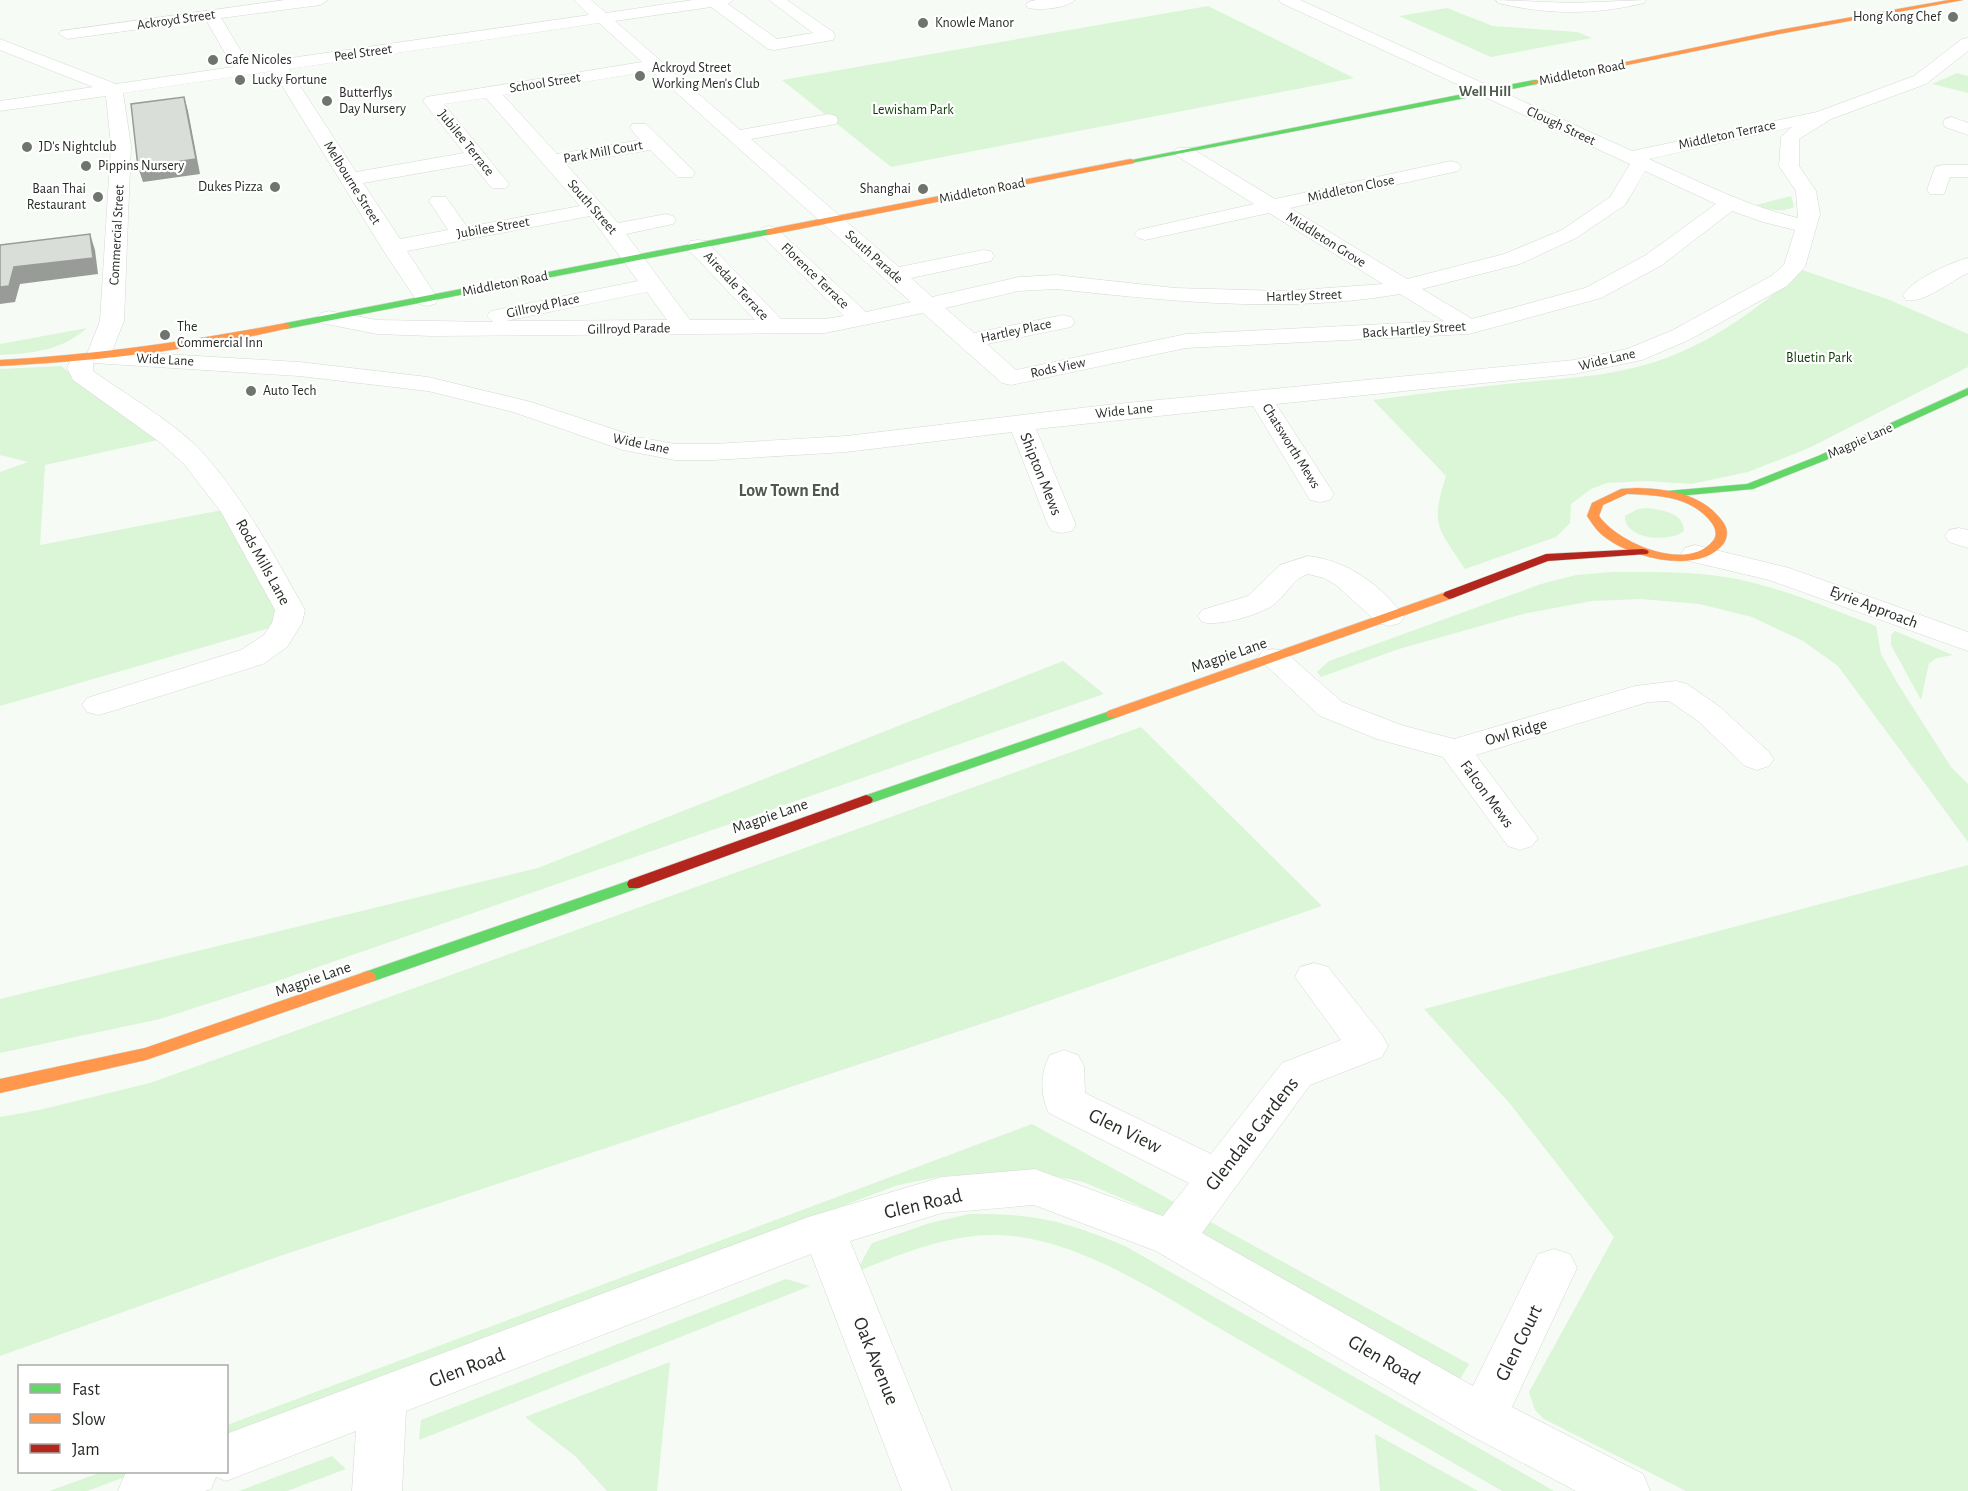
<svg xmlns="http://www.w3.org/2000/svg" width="1968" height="1491" font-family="'Alegreya Sans',sans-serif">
	<rect width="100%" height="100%" fill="#f6fcf5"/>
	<!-- green -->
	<g fill="#daf6d6">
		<path d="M1208 6 1354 78 891 167 782 80Z"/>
		<path d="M1447 8 1493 26 1577 32 1592 38 1491 57 1399 16Z"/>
		<path d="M1957 73 1968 76V93L1932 84Z"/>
		<path d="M1791 196 1794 207C1781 213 1770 210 1756 205Z"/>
		<path d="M1802 270 1890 300 1968 334V367L1809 448 1748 472 1691 484 1647 481 1607 483 1591 489 1571 504 1570 523 1556 537 1465 569C1438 527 1430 527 1446 476L1373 400C1424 393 1475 387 1526 382 1568 378 1608 376 1648 364 1705 348 1758 309 1802 270Z"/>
		<path d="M87 328C61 351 33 353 0 355V344Z"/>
		<path d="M61 366 158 440 45 465 40 545 233 508 287 623 0 706V472L28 462 0 455V369Z"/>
		<path d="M1648 508C1662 510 1684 513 1684 531 1670 543 1624 540 1625 516L1638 509Z"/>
		<path d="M1613 572C1654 572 1697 571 1737 579 1785 589 1831 609 1876 626L1881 654 1898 684 1951 767 1968 784V842L1838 666 1803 641 1752 617 1699 604 1641 599 1592 601 1523 614 1399 649 1321 677 1317 672 1329 661 1541 584 1576 575Z"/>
		<path d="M1895 631 1953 655 1937 658 1929 663 1921 700 1891 645V635Z"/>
		<path d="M1063 661 1104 694 266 985 160 1019 0 1053V999L538 868Z"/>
		<path d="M1141 727 1322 906 1002 1017 277 1257 0 1356V1117L39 1110 150 1083Z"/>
		<path d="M1968 865V1491H1686L1544 1419 1535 1410 1529 1392 1614 1237 1511 1105 1424 1009Z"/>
		<path d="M1032 1124 1469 1364 1459 1381 1140 1206 1083 1182 1031 1171 944 1176 898 1185 227 1438V1425Z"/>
		<path d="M969 1214C1033 1213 1066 1221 1125 1246L1554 1491H1502C1414 1440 1326 1390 1238 1339 1171 1301 1091 1245 1013 1236 958 1230 906 1252 856 1272L872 1243 930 1223Z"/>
		<path d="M786 1279 810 1286 419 1440 421 1420Z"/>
		<path d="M670 1362 657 1491H607L575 1456 525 1417Z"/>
		<path d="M1375 1434 1478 1491H1380Z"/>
		<path d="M332 1456 346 1469 287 1491H239Z"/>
		<path d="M102 1472H139L87 1491H49Z"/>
	</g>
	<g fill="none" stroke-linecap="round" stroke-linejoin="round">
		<defs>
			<g id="street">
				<path d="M285 0H328L320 5 221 18 249 64 589 15 574 0H591L606 13 693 0H733L728 4 777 39 813 33 769 0H787L833 32 835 36 833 40 774 50 768 49 711 7 615 21 740 130 829 114 836 116 838 120 836 124 751 139 899 267 983 250 991 251 994 256 991 261 911 278 932 297 1019 277 1056 275 1175 288 1285 291 1383 284 1269 213 1145 240 1138 238 1134 234 1138 230 1254 204 1177 156 1174 152 1177 148H1191L1275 199 1451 161 1458 163 1461 167 1458 171 1290 208 1407 279 1504 254 1562 230 1610 197 1630 164 1281 3 1279 0H1300L1632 151 1817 112 1914 76 1962 39 1968 38V51L1926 84 1831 119 1799 139V166L1816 191 1820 214 1805 267 1787 286 1689 340 1642 360 1574 374 1276 404 1334 494 1330 500 1320 502 1310 500 1253 406 1036 429 1076 525 1072 531 1062 533 1052 531 1048 525 1012 432 846 452 714 460H675L623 450 513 412 428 391 299 376 93 363V371C125 394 177 424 203 453 245 500 274 555 305 610L302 623 287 647 263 664 109 712 98 715 87 712 82 705 87 698 241 650 264 635 272 623 275 610 221 512 184 464 161 443 73 380 67 368 73 355 87 354 100 321 111 146 106 96 0 111V101L93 87 0 50V39L116 84 233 67 206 20 67 39 59 34 61 31ZM599 23 642 62 426 97 423 101 464 153 356 172 289 69ZM273 71 381 247 419 304 427 306 435 304 438 299 407 251 590 216 638 281 491 311 487 316 493 322 377 320 329 311 321 313 317 318 321 323 377 334 432 336 825 333 923 313 1002 383 1011 385 1186 348 1469 334 1601 298 1662 265 1732 211 1763 222 1795 230 1784 265 1771 276 1673 330 1627 349 1574 360 1106 405 846 436 714 444H675L637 437 531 402 428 377 299 362 112 351 124 321 128 218 131 146 123 93ZM652 71 886 280 911 302 866 312 776 228 769 226 762 228 758 232 762 236 844 316 825 319H781L706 241 698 240 690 241 687 246 690 251 755 320H690L626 234 673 224 676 220 673 216 666 214 618 223 566 164 650 150 678 177H692L695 173 692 169 646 124H632L630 128 640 140 557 154 503 95ZM486 98 580 206 467 227 446 197H432L429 201 448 230 400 239 363 183 472 164 492 188H506L509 184 444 104ZM1792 127 1781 137 1779 166 1796 191 1798 218C1746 206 1698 181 1649 159ZM1645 171 1716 204 1646 255 1585 288 1472 319 1422 289 1520 264 1576 238 1625 205ZM1056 289C1170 301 1286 314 1400 294L1444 321 1186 334 1016 370 987 344 1071 327 1075 322 1071 317 1063 315 974 333 945 308 1019 291ZM647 292 667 320 506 321Z"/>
				<path d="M1036 0H1075C1067 8 1040 11 1028 8L1026 5 1028 2Z"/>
				<path d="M1496 0 1571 3 1646 0 1644 3C1595 15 1547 15 1498 3Z"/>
				<path d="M1952 117 1968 123V135L1945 127 1943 123 1945 119Z"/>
				<path d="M1942 165H1968V177H1950L1944 194H1930L1927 190 1935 167Z"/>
				<path d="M1968 258V273C1950 281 1924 304 1906 300L1903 295C1914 279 1949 263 1968 258Z"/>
				<path d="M1959 528 1968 530V548L1949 542 1945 536 1949 530Z"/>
				<path d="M1695 545 1789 568 1968 632V651L1769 580 1685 560 1681 554 1685 548Z"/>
				<path d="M1308 556C1346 560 1382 585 1404 617L1400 623 1389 626 1378 623 1336 585 1324 578 1308 574C1294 578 1288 592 1277 602 1264 614 1219 627 1202 622L1198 616 1202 610 1248 596 1280 565Z"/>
				<path d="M1273 649 1284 651 1342 702 1401 725 1454 739 1635 686 1676 681 1687 684 1720 707 1769 752 1774 759 1769 766 1757 770 1745 766 1698 721 1669 701 1648 702 1476 755 1538 838 1532 846 1520 850 1508 846 1443 757 1377 739 1320 716 1258 658 1262 651Z"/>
				<path d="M1314 963 1328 967 1382 1035 1388 1046 1382 1057 1310 1085 1202 1233 1473 1386 1538 1254 1554 1249 1570 1254 1577 1268 1512 1407 1643 1474 1650 1491H1576L1466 1433 1156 1251 1034 1205 942 1213 850 1241 952 1491H902L811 1254 406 1411 402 1491H352L356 1431 226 1481 216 1477 211 1489 205 1491H118L125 1474 131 1472H226V1434L808 1217 942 1177 1035 1169 1163 1216 1189 1183 1049 1113C1040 1096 1040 1072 1050 1055L1064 1050 1078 1055 1084 1066 1085 1093 1211 1154 1282 1063 1341 1040 1295 977 1300 967Z"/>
			</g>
			<g id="fast">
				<path d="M1534 80H1537V84L1131 163 1127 161Z"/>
				<path d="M769 229 772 230V234L286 329 281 326 286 323Z"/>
				<path d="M1968 388V395L1826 460 1753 489 1667 497 1661 494 1667 491 1747 484 1818 456Z"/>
				<path d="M1113 710 1118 711 1120 714 1118 717 871 803 866 805 859 800 861 797Z"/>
				<path d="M634 879 639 880 641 884 639 888 374 981H362L360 977 362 973Z"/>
			</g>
			<g id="slow">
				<path d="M1949 0H1963L1779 34 1534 84 1530 82 1779 30Z"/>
				<path d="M1131 159 1135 161 1134 163 769 235 765 232 769 229Z"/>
				<path d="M286 323 291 326 289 328C195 350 97 361 0 366V360C97 355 191 341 286 323Z"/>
				<path d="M1637 488C1669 489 1703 494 1723 522 1728 529 1728 536 1724 543 1701 575 1635 558 1609 540 1599 534 1593 525 1587 516L1592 503 1621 489ZM1627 494C1657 495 1691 496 1711 522 1716 528 1718 536 1712 542 1685 572 1618 543 1599 516L1603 505Z"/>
				<path d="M1449 591 1453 592 1455 595 1453 598 1118 717H1108L1106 714 1108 711Z"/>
				<path d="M368 971 374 973 376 977 374 981 146 1060 0 1093V1079L145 1048Z"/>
			</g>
			<g id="jam">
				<path d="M1643 549 1647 550 1649 552 1647 554 1548 561 1453 598 1449 599 1443 595 1445 592 1546 554Z"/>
				<path d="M866 795 871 797 873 800 871 803 639 888H629L627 884 629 880Z"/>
			</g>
		</defs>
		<!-- street casing -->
		<use href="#street" stroke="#d4d9d3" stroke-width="1"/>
		<!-- fast casing -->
		<use href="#fast" stroke="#d4d9d3" stroke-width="1"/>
		<!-- slow casing -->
		<use href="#slow" stroke="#d4d9d3" stroke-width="1"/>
		<!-- jam casing -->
		<use href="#jam" stroke="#d4d9d3" stroke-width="1"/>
		<!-- street -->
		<use href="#street" fill="#fefffe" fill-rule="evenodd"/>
		<!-- fast -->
		<use href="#fast" fill="#63d668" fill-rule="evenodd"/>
		<!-- slow -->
		<use href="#slow" fill="#ff974d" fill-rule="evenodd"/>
		<!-- jam -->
		<use href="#jam" fill="#b3261e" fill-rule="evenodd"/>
	</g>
	<!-- shaded-wall -->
	<g fill="#989b97">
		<path d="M184 97 188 111 200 174 143 182 138 167Z"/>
		<path d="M90 234 95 250 98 274 20 284 15 302 0 304V287L14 267Z"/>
	</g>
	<!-- building -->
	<g fill="#d9ded8" stroke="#989b97" stroke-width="1.5">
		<path d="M184 97 196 159 138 167 131 104Z"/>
		<path d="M90 234 93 258 14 267 9 286 0 287V245Z"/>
	</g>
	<!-- markers -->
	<g fill="#6f756e" stroke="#fff" stroke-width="2">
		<circle cx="1953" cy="17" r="6"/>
		<circle cx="923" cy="23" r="6"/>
		<circle cx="213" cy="60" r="6"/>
		<circle cx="640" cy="76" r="6"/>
		<circle cx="240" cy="80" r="6"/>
		<circle cx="327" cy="101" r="6"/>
		<circle cx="27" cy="147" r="6"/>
		<circle cx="86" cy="166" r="6"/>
		<circle cx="275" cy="187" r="6"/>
		<circle cx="923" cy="189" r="6"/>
		<circle cx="98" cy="197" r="6"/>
		<circle cx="165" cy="335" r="6"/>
		<circle cx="251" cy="391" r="6"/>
	</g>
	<g text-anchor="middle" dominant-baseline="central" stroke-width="4.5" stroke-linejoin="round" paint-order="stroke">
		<!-- far-poi labels -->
		<g font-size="14" fill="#272c26" stroke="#fff" text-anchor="start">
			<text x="1941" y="17" text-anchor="end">Hong Kong Chef</text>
			<text x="935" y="23">Knowle Manor</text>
			<text x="225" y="60">Cafe Nicoles</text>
			<text x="652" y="68">Ackroyd Street<tspan x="652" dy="16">Working Men's Club</tspan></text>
			<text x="252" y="80">Lucky Fortune</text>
			<text x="339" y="93">Butterflys<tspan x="339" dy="16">Day Nursery</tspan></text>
			<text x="39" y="147">JD's Nightclub</text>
			<text x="98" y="166">Pippins Nursery</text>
			<text x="263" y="187" text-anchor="end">Dukes Pizza</text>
			<text x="86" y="189" text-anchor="end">Baan Thai<tspan x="86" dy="16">Restaurant</tspan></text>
			<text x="911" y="189" text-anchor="end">Shanghai</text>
			<text x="177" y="327">The<tspan x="177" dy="16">Commercial Inn</tspan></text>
			<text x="263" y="391">Auto Tech</text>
		</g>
		<!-- far-street labels -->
		<g font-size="14" fill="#272c26" stroke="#fff">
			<text transform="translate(176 20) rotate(-8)">Ackroyd Street</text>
			<text transform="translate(363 53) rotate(-8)">Peel Street</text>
			<text transform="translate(1582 73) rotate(-11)">Middleton Road</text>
			<text transform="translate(545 83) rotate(-9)">School Street</text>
			<text transform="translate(1561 126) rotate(25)">Clough Street</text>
			<text transform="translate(1727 135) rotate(-12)">Middleton Terrace</text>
			<text transform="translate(466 143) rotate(51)">Jubilee Terrace</text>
			<text transform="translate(603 152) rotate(-10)">Park Mill Court</text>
			<text transform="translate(352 183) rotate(58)">Melbourne Street</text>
			<text transform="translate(1351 189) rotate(-12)">Middleton Close</text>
			<text transform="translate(982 191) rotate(-11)">Middleton Road</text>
			<text transform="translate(592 207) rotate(49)">South Street</text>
			<text transform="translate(493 228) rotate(-10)">Jubilee Street</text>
			<text transform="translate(117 235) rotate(-87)">Commercial Street</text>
			<text transform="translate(1326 240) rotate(32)">Middleton Grove</text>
			<text transform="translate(874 257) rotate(42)">South Parade</text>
			<text transform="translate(815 276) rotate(44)">Florence Terrace</text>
			<text transform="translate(505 284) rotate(-11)">Middleton Road</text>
			<text transform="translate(736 286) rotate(47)">Airedale Terrace</text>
			<text transform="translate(1304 296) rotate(-2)">Hartley Street</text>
			<text transform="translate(543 306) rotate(-12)">Gillroyd Place</text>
			<text transform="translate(629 329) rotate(-1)">Gillroyd Parade</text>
			<text transform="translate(1414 330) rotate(-4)">Back Hartley Street</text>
			<text transform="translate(1016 331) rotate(-12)">Hartley Place</text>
			<text transform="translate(165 360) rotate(3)">Wide Lane</text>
			<text transform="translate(1607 360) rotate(-13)">Wide Lane</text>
			<text transform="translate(1058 368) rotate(-12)">Rods View</text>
			<text transform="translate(1124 411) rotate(-6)">Wide Lane</text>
			<text transform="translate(1860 441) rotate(-24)">Magpie Lane</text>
			<text transform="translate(641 444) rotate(12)">Wide Lane</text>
			<text transform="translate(1291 446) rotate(58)">Chatsworth Mews</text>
		</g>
		<!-- far-park labels -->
		<g font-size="14" fill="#0a3b04" stroke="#fff">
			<text x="913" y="110">Lewisham Park</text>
			<text x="1819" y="358">Bluetin Park</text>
		</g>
		<!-- far-neighbourhood labels -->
		<g font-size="15" font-weight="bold" fill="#4e5a4c" stroke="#fff">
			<text x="1485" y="91">Well Hill</text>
		</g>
		<!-- street labels -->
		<g font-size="16" fill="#272c26" stroke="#fff">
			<text transform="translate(1041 474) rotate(68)">Shipton Mews</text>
			<text transform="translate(263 562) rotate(61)">Rods Mills Lane</text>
			<text transform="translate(1874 607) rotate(21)">Eyrie Approach</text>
			<text transform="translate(1229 655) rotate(-19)">Magpie Lane</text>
			<text transform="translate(1516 732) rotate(-16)">Owl Ridge</text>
			<text transform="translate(1487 794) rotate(54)">Falcon Mews</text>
			<text transform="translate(770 816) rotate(-19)">Magpie Lane</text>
			<text transform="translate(313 979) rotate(-19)">Magpie Lane</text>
		</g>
		<!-- neighbourhood labels -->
		<g font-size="18" font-weight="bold" fill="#4e5a4c" stroke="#fff">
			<text x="789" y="491">Low Town End</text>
		</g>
		<!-- near-street labels -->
		<g font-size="20" fill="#272c26" stroke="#fff">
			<text transform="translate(1125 1131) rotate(26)">Glen View</text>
			<text transform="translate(1252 1134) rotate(-52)">Glendale Gardens</text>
			<text transform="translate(923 1204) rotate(-13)">Glen Road</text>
			<text transform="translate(1519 1343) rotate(-64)">Glen Court</text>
			<text transform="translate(1384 1360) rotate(30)">Glen Road</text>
			<text transform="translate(876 1361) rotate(68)">Oak Avenue</text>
			<text transform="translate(467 1368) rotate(-21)">Glen Road</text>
		</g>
	</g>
	<!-- legend -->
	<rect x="18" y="1365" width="210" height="108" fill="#ffffff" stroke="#a9aba8" stroke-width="1.5"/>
	<rect x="30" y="1384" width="30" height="9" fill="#63d668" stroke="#a9aba8" stroke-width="1.5"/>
	<text x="72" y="1395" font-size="18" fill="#272c26">Fast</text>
	<rect x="30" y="1414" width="30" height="9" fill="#ff974d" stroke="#a9aba8" stroke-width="1.5"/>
	<text x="72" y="1425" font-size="18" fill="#272c26">Slow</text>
	<rect x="30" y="1444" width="30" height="9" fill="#b3261e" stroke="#a9aba8" stroke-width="1.5"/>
	<text x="72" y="1455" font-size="18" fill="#272c26">Jam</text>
</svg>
